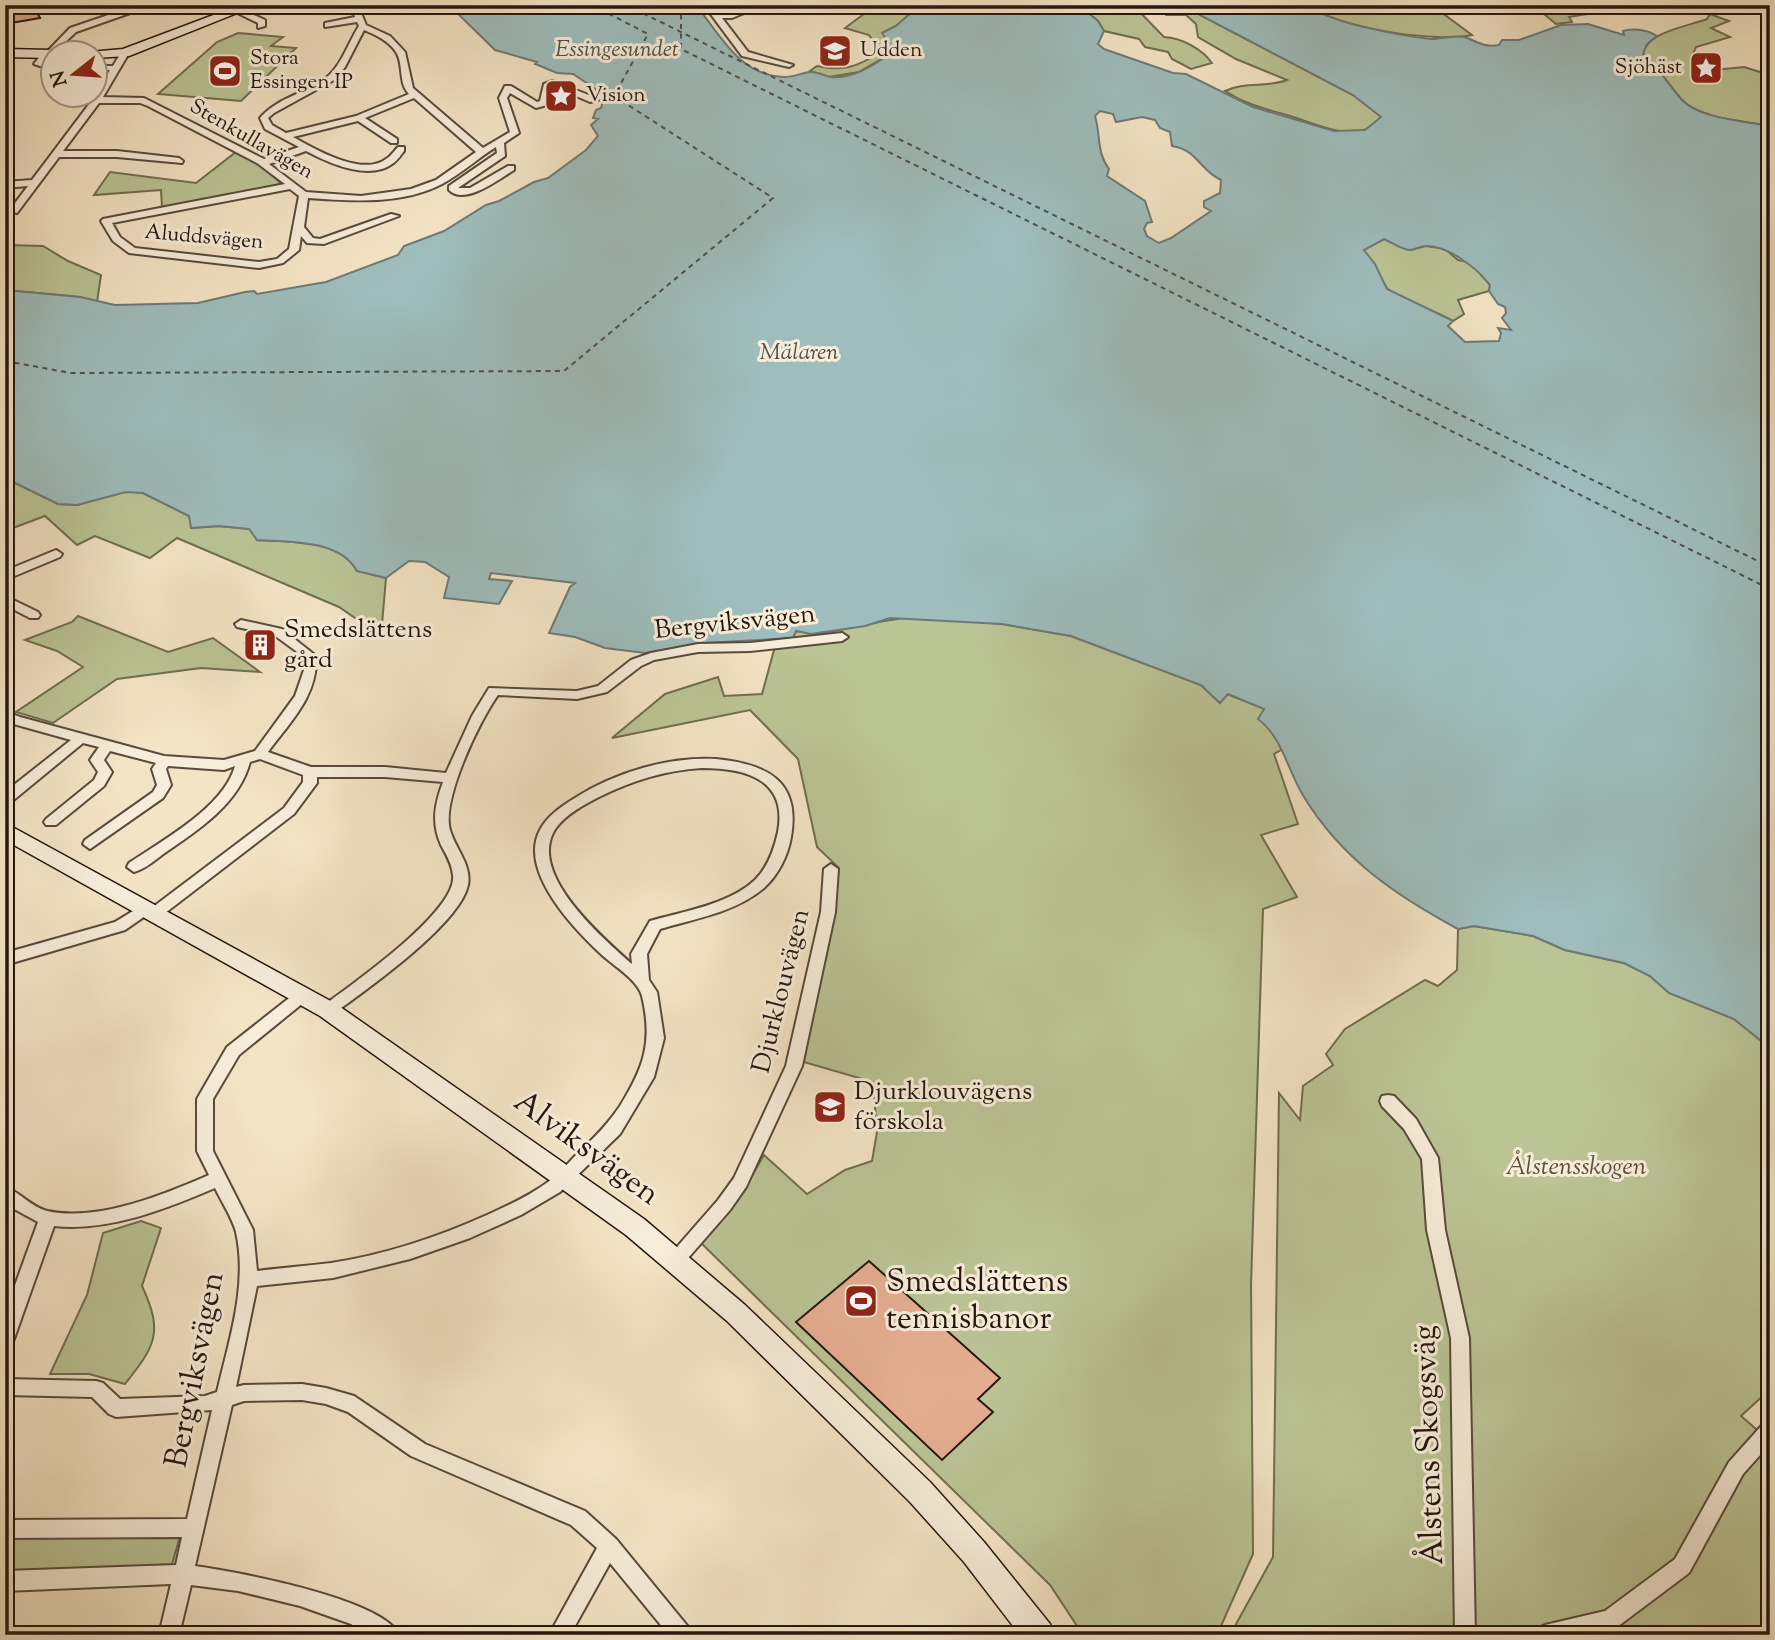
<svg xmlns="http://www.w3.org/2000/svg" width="1775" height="1640" font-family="'Sorts Mill Goudy',serif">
	<rect width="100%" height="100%" fill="#f3e4c5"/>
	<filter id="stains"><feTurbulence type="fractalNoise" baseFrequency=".00286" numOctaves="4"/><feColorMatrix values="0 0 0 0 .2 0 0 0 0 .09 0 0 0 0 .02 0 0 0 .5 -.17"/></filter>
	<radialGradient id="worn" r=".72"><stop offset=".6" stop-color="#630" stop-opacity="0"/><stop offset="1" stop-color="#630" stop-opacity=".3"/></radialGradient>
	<!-- green -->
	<g fill="#bbc495" stroke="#706d52" stroke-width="2">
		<path d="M876 5H920L896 26 884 32 895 51 859 72 829 77 810 71 817 66C845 72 858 66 881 52L869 35 845 28Z"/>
		<path d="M1078 5H1133L1164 37C1182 38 1202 49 1212 63L1191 69 1172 59 1168 52 1145 47 1139 39 1104 31 1098 21Z"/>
		<path d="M1159 5H1177L1186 15 1191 13 1183 5H1191L1200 15 1353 95 1382 117C1358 147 1319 124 1290 116 1266 109 1247 105 1225 91 1246 81 1266 88 1287 80L1236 59 1198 37 1196 24 1186 15H1166Z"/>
		<path d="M1308 5H1438L1437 9 1472 35C1438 43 1334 28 1308 5Z"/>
		<path d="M1533 5H1587L1584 11 1587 14 1569 17 1572 22 1556 24Z"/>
		<path d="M1710 14 1729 21 1711 28 1730 37 1696 47 1692 57 1714 70 1744 67 1770 75V126C1745 121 1700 119 1682 100 1668 84 1659 68 1643 54 1646 32 1689 26 1707 19Z"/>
		<path d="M238 33 283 37 271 46 296 48 241 101 158 94 217 42Z"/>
		<path d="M236 152 260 165 283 185 162 208 161 190 94 195 110 172 196 183Z"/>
		<path d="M1384 239 1410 250 1426 246 1445 249 1458 260 1470 262 1490 285 1489 291 1458 300 1464 314 1453 321C1440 312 1394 298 1387 288 1378 276 1374 262 1363 250Z"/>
		<path d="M5 245 43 246 68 261 101 275 97 302 80 297 5 290Z"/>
		<path d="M5 478 58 504 77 505 126 491 143 493 189 516 192 528 219 526 250 529 257 540C289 542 340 539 357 571L386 578 381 636 339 607 177 538 150 558 95 536 77 545 45 516 5 531Z"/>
		<path d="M78 616 168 652 213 638 260 672 201 668 117 679 53 723 16 712 83 667 57 651 25 640 72 622Z"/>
		<path d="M916 617 1002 624 1071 636 1201 685 1220 703 1227 694 1265 709 1268 727 1282 746 1281 750 1274 754 1298 824 1261 835 1297 897 1263 909 1251 1285 1253 1554 1217 1635H1083L1050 1585 701 1243 739 1198 764 1155 807 1194 845 1170 872 1161 877 1132 873 1082 804 1062 839 868 817 847 798 759 750 710 612 738 665 694 718 677 724 696 762 694 774 650 793 638 796 631C833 638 877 618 916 617Z"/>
		<path d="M1474 926 1533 936 1565 950 1624 963 1650 976 1669 993 1734 1019 1770 1048V1396L1766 1393 1741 1416 1770 1441V1635H1230L1273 1557 1279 1093 1300 1120 1303 1086 1333 1065 1326 1054 1345 1029 1425 980 1438 986 1457 970 1458 929Z"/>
		<path d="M141 1221 161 1228 142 1286C164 1333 155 1346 125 1384L89 1374H50L87 1295 103 1233Z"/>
		<path d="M5 1536H180L171 1568 5 1573Z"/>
	</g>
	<!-- water -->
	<path fill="#9ebdbc" stroke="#6e7a77" stroke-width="2" fill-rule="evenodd" d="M449 5H696C721 36 739 75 784 77 794 77 801 73 810 72 817 71 824 76 831 77 854 79 876 64 894 51L882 33 896 26 920 5H1078L1098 21 1104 31 1098 44 1104 49 1173 73 1186 74 1253 107 1334 131 1365 130 1381 117 1353 95 1200 15 1191 5H1308C1328 23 1403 36 1431 39 1441 39 1455 35 1464 37 1477 41 1484 48 1499 45L1502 40H1519L1561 25 1588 24 1624 35 1623 31C1636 28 1646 29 1657 36L1647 44 1643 54C1659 68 1668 84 1682 100 1700 119 1745 121 1770 126V1048L1734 1019 1669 993 1650 976 1624 963 1565 950 1533 936 1474 926 1458 929C1395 895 1342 859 1304 797 1287 770 1283 738 1258 719L1264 709 1228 694 1220 703 1201 685 1071 636 1002 624 890 618 865 626 811 634 796 631 793 638 704 643 645 653 605 648 575 637 549 633 570 587 575 583 491 573 489 579 512 581 499 604 444 598 449 577 425 562 409 561 386 578 357 571C340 539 288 542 257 540L249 529 219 526 191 528 189 516 143 493 126 492 77 505 58 504 5 478V290L80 297 115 305 198 303 245 292 254 291 257 294 326 282 398 255 404 246 444 231 486 205 499 201 534 182 548 178 586 150 598 136 591 125 598 119 593 118 596 110 601 108 603 100 594 88 573 74 557 73 535 64 537 62 495 50ZM1100 111 1113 114 1116 122 1142 117 1155 120 1160 128 1170 132 1172 146C1198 150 1199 170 1221 180L1220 193 1204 201V207L1211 211 1171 238 1159 243 1147 236 1144 229 1147 223 1152 222 1145 201 1107 176 1109 169C1096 151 1101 136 1095 116ZM1384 239C1391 242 1401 249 1409 250 1415 250 1420 246 1426 246 1447 245 1477 268 1490 285L1489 291 1498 304 1505 307 1506 313 1502 318 1511 330 1498 328 1501 333 1499 341 1465 342 1448 326 1453 321 1447 318 1387 289 1375 264 1364 250Z"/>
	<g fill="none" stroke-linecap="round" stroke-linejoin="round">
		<!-- ferry -->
		<g stroke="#4f504c" stroke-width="2" stroke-dasharray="5 4.5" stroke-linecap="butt">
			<path d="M626 5 1770 567"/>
			<path d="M681 5V49L1770 589"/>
			<path d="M5 361 71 373 564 371 773 198 614 96 648 34 592 5"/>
		</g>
	</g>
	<!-- building -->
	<g fill="#e5ad90" stroke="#25160f" stroke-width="2">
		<path d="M5 5H33L40 18 5 24Z"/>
		<path d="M258 636 263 638 275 646 261 654 245 643Z"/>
		<path d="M869 1261 1000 1378 978 1399 993 1412 942 1460 796 1322Z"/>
	</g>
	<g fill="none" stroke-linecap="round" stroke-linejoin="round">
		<defs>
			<g id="street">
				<path d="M149 5H168L130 13 76 32 43 63 52 66V70L34 64 43 52H47L70 28 126 9Z"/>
				<path d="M221 5H232L265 20V26L258 28V23Z"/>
				<path d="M341 5H352L359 8 366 25 390 36 405 52 413 88 483 148 510 132 499 98 505 86H511L537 102 540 101 544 84 553 81 591 96 601 95 605 98 590 102 553 86 551 87 547 105 536 108 510 93 507 98 519 133 504 143 505 156 458 188H470L508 166H514V170C499 179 465 206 449 190V186L497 153 496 147C478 158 461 174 442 184 402 205 352 201 308 198L304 227 313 238 320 239 391 214 399 216 324 244 307 243 301 236 299 250 283 263 259 268 129 253 113 241 101 221 103 219 285 184 257 163 148 106 140 103H99L63 151H117L179 158 183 161 182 163 117 157H59L17 213 9 211 28 186 5 188V182L32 180 93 99 110 70H94V66H113L122 51H125L129 53 103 97 144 98 264 159 299 147 265 129 260 118C278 97 305 94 326 78 342 65 348 43 359 26L357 22 325 27V23L355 17 353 11ZM364 30C376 35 389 41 396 52 404 64 398 83 409 94L356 116 286 133 272 125 268 118 274 113 334 80 345 67ZM414 98 476 152 436 180 411 189 361 196 306 192 269 164 306 151C329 163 368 181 392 164 397 161 401 155 404 151V147H398C394 151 391 156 386 159 362 177 315 149 293 137L358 121 391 143H397V139L365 118ZM290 189 299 196 289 249 277 259 259 262 135 248 120 237 112 223Z"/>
				<path d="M704 5H712L715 8 735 5 744 9V13L732 18H722L748 52 793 65 789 67 742 56ZM728 8 735 11 728 14 719 11Z"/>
				<path d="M56 550 62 554 60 557 5 580V571Z"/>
				<path d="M5 596 38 612 40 615 38 618H30L5 605Z"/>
				<path d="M241 620 282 629 316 656C318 696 290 722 268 752L311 767H385L446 773 472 716 489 688 577 691 598 686 631 660 651 653 698 644 750 643 842 633 848 637 842 641 750 651 698 652 654 660 641 666 607 692 577 699 498 695C480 720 441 800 450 830 455 848 472 865 468 885 460 924 366 990 333 1014H323L320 1010 323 1006C351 985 458 911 453 875 452 864 446 854 441 845 431 822 435 804 443 782L385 777H317V783L294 814 160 917 155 918 148 914 125 930 5 965V953L115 922 146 903 153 907 284 808 303 782V775L260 759 250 762C239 803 200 829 166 852 156 859 146 869 134 872L127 867 129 863C163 840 224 807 235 766L224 770 168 766 166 769 171 785 163 798 90 849 83 844 85 840 153 792 157 785 152 769 156 763 110 751 104 760 112 772 104 786 56 825H46L44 822 46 819 94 780 98 772 90 760 99 747 83 743 10 803 5 805V792L71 740 10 723 5 721V711L20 717 164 756 224 760 255 751 295 696 304 670V657L274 635 237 627 235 624Z"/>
				<path d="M716 759C766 764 801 780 791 837 788 856 778 875 764 888 736 912 694 919 660 929L647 954 649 980 657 992 664 1038 654 1077 620 1134 560 1192 521 1215 470 1238 410 1259 333 1278 257 1286 236 1387 244 1385 302 1384 326 1388 354 1396 425 1444 585 1511 616 1539 689 1628 692 1635H669L610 1563 570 1635H549L597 1548 571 1525 411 1456 348 1412 326 1404 302 1400 244 1401 232 1405 195 1566C233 1571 384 1599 399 1635H369L351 1624 300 1606 238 1591 191 1585 179 1635H159L171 1584 5 1591V1571L176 1565 182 1537 5 1538V1520L187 1519 212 1410 116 1417 109 1414 92 1397 5 1395V1379L96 1381 103 1383 120 1399 205 1396 217 1392C229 1340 248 1285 236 1232 232 1217 221 1201 215 1188 166 1209 108 1232 54 1226L14 1339 11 1345 5 1347V1313L38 1222 5 1204V1187C20 1192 31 1207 47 1211 97 1222 163 1195 209 1175L197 1151V1099L227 1047 298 991H308L311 995 308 999 239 1055 213 1099V1151L253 1230 257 1271C281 1268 306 1266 331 1263 384 1255 438 1237 487 1215 507 1206 529 1196 548 1182 559 1174 568 1163 578 1153 594 1138 608 1124 620 1106 644 1067 653 1042 642 996 638 980 614 966 602 955 574 929 518 871 540 830 547 816 562 806 575 798 614 773 669 756 716 759ZM702 768C745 768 788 779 778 832 774 850 768 867 755 880 728 905 684 911 650 921L631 954 632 964C604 939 531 877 553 833 561 817 583 805 599 797 631 781 666 770 702 768Z"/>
				<path d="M831 864 838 869 835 912 802 1066 746 1187 730 1210 682 1265 676 1268 670 1265 667 1260 670 1255 718 1200 734 1178 786 1066 821 912 824 869Z"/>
				<path d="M1388 1095 1394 1096 1416 1119 1438 1158 1445 1230 1469 1338 1475 1635H1455L1451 1338 1427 1230 1422 1159 1404 1129 1382 1106 1380 1101 1382 1096Z"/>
				<path d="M1770 1421V1444L1743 1474 1689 1573 1617 1627C1591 1638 1563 1635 1535 1635L1538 1628 1545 1625 1605 1611 1675 1559 1729 1462 1763 1424Z"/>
			</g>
			<g id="secondary">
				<path d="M240 5H257L129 56 94 58V52H89L123 49Z"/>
				<path d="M5 49 52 50 57 52H52V58L5 57Z"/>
				<path d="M5 823 336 1004 644 1219 745 1305 930 1482 984 1542 1050 1624 1054 1635H1020L964 1562 910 1502 727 1321 626 1235 320 1016 5 840Z"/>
			</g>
		</defs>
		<!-- street casing -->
		<use href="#street" stroke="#584a3c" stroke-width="4"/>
		<!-- secondary casing -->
		<use href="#secondary" stroke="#25160f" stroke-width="3"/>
		<!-- street -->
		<use href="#street" fill="#f7edd9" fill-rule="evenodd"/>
		<!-- secondary -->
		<use href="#secondary" fill="#f7edd9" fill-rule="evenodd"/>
	</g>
	<!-- icons -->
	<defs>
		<symbol id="school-square" viewBox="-11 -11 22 22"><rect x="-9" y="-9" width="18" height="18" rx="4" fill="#8f2418" stroke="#f7edd9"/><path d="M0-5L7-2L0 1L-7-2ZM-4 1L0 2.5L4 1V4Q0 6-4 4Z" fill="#fff"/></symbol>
		<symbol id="sight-square" viewBox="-11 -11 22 22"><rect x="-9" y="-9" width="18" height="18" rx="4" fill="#8f2418" stroke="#f7edd9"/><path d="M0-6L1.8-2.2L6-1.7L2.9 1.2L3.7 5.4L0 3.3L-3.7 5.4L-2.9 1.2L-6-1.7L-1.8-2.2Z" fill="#fff"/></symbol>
		<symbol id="stadium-square" viewBox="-11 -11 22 22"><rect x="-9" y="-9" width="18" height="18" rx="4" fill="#8f2418" stroke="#f7edd9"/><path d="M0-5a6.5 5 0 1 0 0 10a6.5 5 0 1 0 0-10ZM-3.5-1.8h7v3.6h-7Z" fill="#fff"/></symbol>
		<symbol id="building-square" viewBox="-11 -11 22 22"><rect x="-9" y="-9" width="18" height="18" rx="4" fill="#8f2418" stroke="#f7edd9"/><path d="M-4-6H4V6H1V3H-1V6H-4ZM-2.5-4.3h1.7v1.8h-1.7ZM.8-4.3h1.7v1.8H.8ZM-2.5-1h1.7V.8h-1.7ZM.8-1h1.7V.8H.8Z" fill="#fff"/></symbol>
	</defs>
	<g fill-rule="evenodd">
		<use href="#school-square" x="816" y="32" width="38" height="38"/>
		<use href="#sight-square" x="1687" y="49" width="38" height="38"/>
		<use href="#stadium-square" x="206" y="52" width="38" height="38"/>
		<use href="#sight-square" x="542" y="77" width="38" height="38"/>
		<use href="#building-square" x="241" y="626" width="38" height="38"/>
		<use href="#school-square" x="811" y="1088" width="38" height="38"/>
		<use href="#stadium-square" x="842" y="1282" width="38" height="38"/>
	</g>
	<g text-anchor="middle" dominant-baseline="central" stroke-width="6" stroke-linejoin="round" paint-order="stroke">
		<!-- far-poi labels -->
		<g font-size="21" fill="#25160f" stroke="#f7edd9" text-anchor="start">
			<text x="860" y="51">Udden</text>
			<text x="250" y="59">Stora<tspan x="250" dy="24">Essingen IP</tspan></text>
			<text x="1682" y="68" text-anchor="end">Sjöhäst</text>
			<text x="586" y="96">Vision</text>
		</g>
		<!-- far-street labels -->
		<g font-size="21" fill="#25160f" stroke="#f7edd9">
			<text transform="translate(251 140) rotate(30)">Stenkullavägen</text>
			<text transform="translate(204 238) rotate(5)">Aluddsvägen</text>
		</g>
		<!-- far-water labels -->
		<g font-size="23" font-style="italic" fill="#4f504c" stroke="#f7edd9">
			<text x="617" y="50">Essingesundet</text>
			<text x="799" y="353">Mälaren</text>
		</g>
		<!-- street labels -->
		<g font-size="26" fill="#25160f" stroke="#f7edd9">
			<text transform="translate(735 623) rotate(-6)">Bergviksvägen</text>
			<text transform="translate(782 991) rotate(-76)">Djurklouvägen</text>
		</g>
		<!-- poi labels -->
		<g font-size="26" fill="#25160f" stroke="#f7edd9" text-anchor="start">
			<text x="284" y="630">Smedslättens<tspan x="284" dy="30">gård</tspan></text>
			<text x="854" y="1092">Djurklouvägens<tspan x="854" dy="30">förskola</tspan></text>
		</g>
		<!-- park labels -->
		<g font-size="26" font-style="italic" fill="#5a533e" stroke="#f7edd9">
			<text x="1576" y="1167">Ålstensskogen</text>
		</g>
		<!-- near-street labels -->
		<g font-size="32" fill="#25160f" stroke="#f7edd9">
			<text transform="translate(586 1149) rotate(36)">Alviksvägen</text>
			<text transform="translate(196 1370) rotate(-79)">Bergviksvägen</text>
			<text transform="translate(1430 1445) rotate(-92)">Ålstens Skogsväg</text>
		</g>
		<!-- near-poi labels -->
		<g font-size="32" fill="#25160f" stroke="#f7edd9" text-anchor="start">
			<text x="886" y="1283">Smedslättens<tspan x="886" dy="37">tennisbanor</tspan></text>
		</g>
	</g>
	<!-- margin -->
	<rect width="1775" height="1640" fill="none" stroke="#f3e4c5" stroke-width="28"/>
	<rect x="7" y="7" width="1761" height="1626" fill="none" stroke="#25160f" stroke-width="3.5"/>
	<rect x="14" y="14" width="1747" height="1612" fill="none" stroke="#25160f" stroke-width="2"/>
	<!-- north arrow -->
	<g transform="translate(74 74) rotate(253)"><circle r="33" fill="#f7edd9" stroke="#a39788" stroke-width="2"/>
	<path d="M0-5L12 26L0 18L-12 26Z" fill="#8f2418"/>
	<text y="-10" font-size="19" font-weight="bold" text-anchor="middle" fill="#25160f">N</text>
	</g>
	<rect width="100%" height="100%" filter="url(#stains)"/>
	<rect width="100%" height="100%" fill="url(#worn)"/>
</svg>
